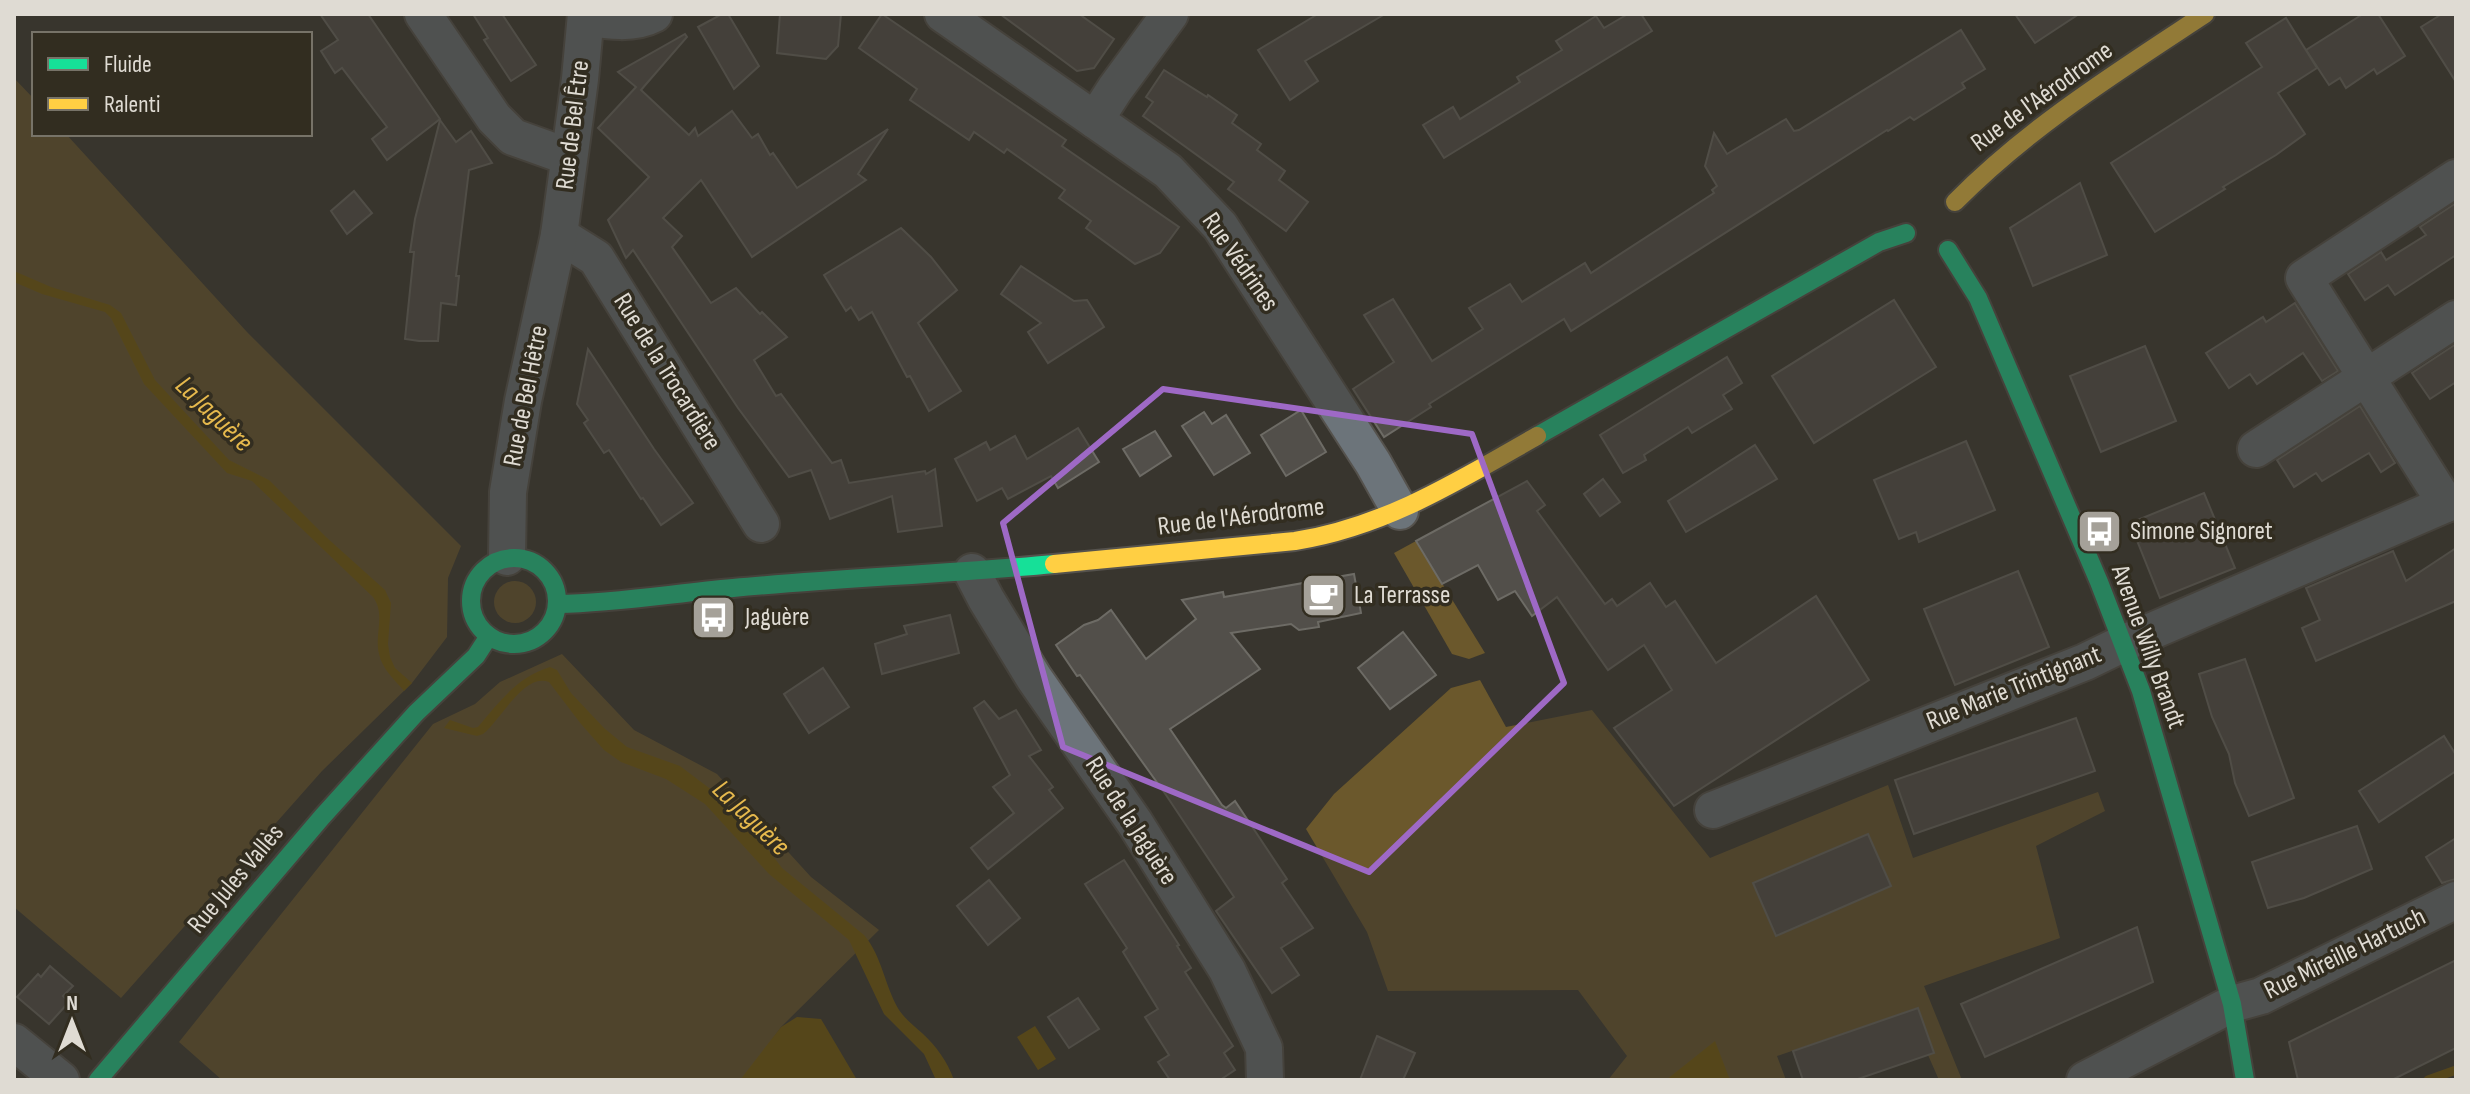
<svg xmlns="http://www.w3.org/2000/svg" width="2470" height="1094" font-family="'Sofia Sans Condensed',sans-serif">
	<rect width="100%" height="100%" fill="#38352e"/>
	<!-- green -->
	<g fill="#6b582c" fill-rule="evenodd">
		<path d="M14 78 34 99V134H66L247 332 461 546 448 578 447 637 412 683 322 771 121 998 14 907Z"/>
		<path d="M1416 541 1485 653 1469 659 1452 654 1394 553Z"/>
		<circle cx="515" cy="602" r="21"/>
		<path d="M562 654 634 730 717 774 811 877 879 930 781 1027 743 1080H222L179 1042 433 724 475 704 500 682Z"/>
		<path d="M1480 680 1506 727 1592 710 1710 858 1888 785 1913 858 2098 792 2105 811 2036 846 2060 938 1924 986 1962 1080H1939L1928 1055 1917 1008 1777 1056 1786 1080H1608L1627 1056 1578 990 1388 991 1367 932 1306 829 1334 794 1451 688ZM1868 834 1891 886 1775 935 1753 883Z"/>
	</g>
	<!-- water -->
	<g fill="#795c04">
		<path d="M14 271 51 287 110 305 121 313 155 380 229 460 269 480 326 537 385 590 391 603 388 644 390 657 395 668 412 683 404 691C395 680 382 669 379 654 374 634 386 615 373 597L252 481 227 473 144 384 111 318 105 312 42 294 14 282Z"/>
		<path d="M550 667 557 670 571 693 604 728 627 747 680 766 717 794 754 831 782 868 864 935C882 956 885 987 899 1010 905 1019 914 1026 922 1033 937 1047 947 1061 954 1080H936L924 1054 884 1014 849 940 769 874 705 804 666 779 621 762 604 750 581 724 549 682C524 672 501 720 483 734L477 736 444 728 450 720 473 728 478 727C499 702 517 677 550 667Z"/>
		<path d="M797 1017 821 1019 857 1080H740L781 1027Z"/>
		<path d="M1035 1026 1056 1059 1038 1070 1017 1037Z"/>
		<path d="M1715 1041 1730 1080H1666Z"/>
	</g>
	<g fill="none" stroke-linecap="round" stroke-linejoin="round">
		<!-- stream -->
		<path stroke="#795c04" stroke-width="9" d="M2428 1080 2456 1070"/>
	</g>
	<!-- building -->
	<g fill="#524f4a" stroke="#6d6b65" stroke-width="2">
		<path d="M320 14H368L440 119 387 160 372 139 387 127 342 68 335 73 321 51 338 40Z"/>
		<path d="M473 14H502L536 65 511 81 484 40 488 38Z"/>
		<path d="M722 14H728L759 66 734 89 698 27Z"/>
		<path d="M780 14H841L838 46 826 59 777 53Z"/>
		<path d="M882 14 1066 140 1062 146 1179 227 1160 253 1135 264 1086 228 1091 221 1059 198 1065 190 1007 149 1004 153 974 132 969 140 910 100 917 89 859 48Z"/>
		<path d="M1000 14H1079L1114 39 1094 68 1077 71Z"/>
		<path d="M1318 14H1385L1305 61 1318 81 1290 100 1258 50Z"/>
		<path d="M1628 14H1641L1652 31 1444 158 1423 125 1453 107 1460 119 1520 82 1517 77 1562 50 1556 41 1596 16 1604 28Z"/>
		<path d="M2015 14H2079L2035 43Z"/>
		<path d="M2363 14H2378L2405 56 2377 74 2374 69 2346 88 2340 78 2329 85 2306 50Z"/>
		<path d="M2442 14H2456V82L2421 27Z"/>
		<path d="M2286 18 2317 68 2278 93 2305 134 2276 155 2223 187 2225 189 2155 232 2111 163 2262 67 2246 43Z"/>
		<path d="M1961 30 1985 69 1962 83 1965 88 1914 120 1910 117 1888 131 1887 130 1571 331 1564 319 1429 404 1431 407 1384 437 1353 389 1394 362 1364 315 1393 299 1432 361 1483 329 1469 308 1510 284 1522 302 1585 263 1591 273 1714 193 1712 190 1717 186 1705 166 1714 133 1727 154 1786 119 1794 131 1799 130Z"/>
		<path d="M685 34 687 37 641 90 689 135 695 128 698 136 732 111 752 138 758 134 770 155 773 153 797 188 888 129 858 174 866 180 752 257 701 180 663 218 682 236 672 247 711 303 736 288 760 314 762 312 787 337 754 360 776 396 781 394 832 463 841 460 849 483 925 471 926 474 935 469 942 526 898 532 892 496 830 519 811 470 789 477 738 408 633 250 626 258 608 220 649 177 598 128 636 87 618 72Z"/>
		<path d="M1164 70 1207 97 1208 95 1237 115 1232 123 1261 144 1257 150 1285 171 1279 180 1308 202 1286 231 1228 189 1234 182 1143 116 1153 102 1146 97Z"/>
		<path d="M440 120 456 142 471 131 492 163 469 170 456 276H459L456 305 441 303 438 341H419L405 339 414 252H410L415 219Z"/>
		<path d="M2080 183 2107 255 2033 286 2010 228Z"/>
		<path d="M354 191 372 213 347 234 331 211Z"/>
		<path d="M2456 203V255L2395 295 2388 285 2365 300 2348 274 2381 252 2386 260 2426 235 2420 227Z"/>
		<path d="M901 228 931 257 957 290 918 323 961 391 929 411 910 376 907 377 872 312 859 320 851 307 846 311 824 275Z"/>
		<path d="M1021 266 1074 301 1087 300 1104 327 1048 363 1028 332 1041 323 1001 294Z"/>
		<path d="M1894 300 1936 367 1814 443 1772 376Z"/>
		<path d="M2295 303 2338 371 2322 381 2303 353 2257 384 2250 374 2229 388 2206 353 2263 317 2266 322Z"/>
		<path d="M2456 344V382L2430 399 2412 373Z"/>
		<path d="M2145 346 2176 421 2101 452 2070 376Z"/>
		<path d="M588 349 654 449 693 503 661 525 643 498 641 499 609 450 604 453 584 423 588 420 577 404Z"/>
		<path d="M1727 357 1742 383 1723 395 1732 409 1692 433 1688 427 1644 455 1646 460 1623 473 1600 435Z"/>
		<path d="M2360 406 2395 463 2381 472 2369 453 2322 481 2316 473 2294 487 2277 460Z"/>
		<path d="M1301 410 1326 452 1286 476 1261 435Z"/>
		<path d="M1204 412 1212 424 1226 415 1250 453 1214 475 1182 426Z"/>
		<path d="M1078 428 1099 462 1058 488 1051 476 1008 499 1002 488 977 501 955 459 986 442 990 450 1015 436 1027 459Z"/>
		<path d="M1155 431 1171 456 1140 476 1123 449Z"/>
		<path d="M1966 441 1995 510 1919 542 1916 532 1899 539 1874 480Z"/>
		<path d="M1755 445 1777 479 1686 532 1668 501Z"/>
		<path d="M1603 479 1620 502 1600 516 1584 494Z"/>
		<path d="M1527 481 1545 505 1537 511 1605 604 1612 599 1617 606 1650 583 1666 607 1675 601 1716 663 1816 596 1869 680 1674 806 1614 728 1672 690 1644 645 1608 670 1557 597 1532 616 1515 591 1498 600 1478 565 1442 584 1416 541Z"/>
		<path d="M2204 493 2235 568 2160 598 2130 523Z"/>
		<path d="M2456 548V601L2316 661 2302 628 2320 620 2306 588 2393 551 2406 581Z"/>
		<path d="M2018 571 2049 647 1955 685 1924 609Z"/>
		<path d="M1354 574 1361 613 1318 622 1319 627 1299 630 1291 624 1231 633 1260 669 1170 729 1222 805 1226 808 1235 801 1287 879 1282 883 1313 928 1281 948 1299 975 1272 993 1216 911 1234 897 1166 795 1080 675 1077 676 1056 645 1084 625 1098 620 1111 610 1146 659 1196 619 1182 600 1223 592 1224 597Z"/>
		<path d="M950 615 959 653 882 674 875 644 907 634 904 626Z"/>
		<path d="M1403 632 1436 675 1390 709 1358 668Z"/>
		<path d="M2245 659 2294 798 2249 816 2235 783 2229 754 2212 717 2199 674Z"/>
		<path d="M823 668 849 707 809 733 784 694Z"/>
		<path d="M984 701 999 719 1016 710 1041 750 1029 756 1053 787 1049 790 1063 808 988 869 971 848 1014 813 993 787 1010 775 974 708Z"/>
		<path d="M2076 718 2095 771 1914 834 1895 780Z"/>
		<path d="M2444 736 2456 755V771L2379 822 2359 791Z"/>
		<path d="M2357 826 2372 869 2304 898 2268 908 2252 862Z"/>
		<path d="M1868 834 1891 886 1776 936 1753 883Z"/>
		<path d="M2456 838V879L2442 883 2426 857Z"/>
		<path d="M1124 860 1179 945 1177 946 1191 968 1185 972 1233 1046 1224 1053 1235 1070 1220 1080H1170L1158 1062 1169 1055 1145 1017 1158 1009 1123 952 1127 948 1085 884Z"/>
		<path d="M989 880 1020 918 988 945 957 906Z"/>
		<path d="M2137 927 2153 982 1985 1057 1961 1004Z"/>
		<path d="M2456 960V1048L2392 1080H2298L2289 1042Z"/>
		<path d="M50 966 73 986 63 996 69 1002 49 1024 17 997 38 974 41 977Z"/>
		<path d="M1078 998 1099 1029 1069 1048 1048 1017Z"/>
		<path d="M1918 1008 1934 1053 1855 1080H1803L1793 1051Z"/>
		<path d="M1377 1036 1415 1053 1403 1080H1360Z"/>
	</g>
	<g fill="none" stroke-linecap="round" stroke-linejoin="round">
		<defs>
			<g id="street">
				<path d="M423 14 494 118 513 137 569 157"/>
				<path d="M943 14 1168 171 1220 226 1373 463 1400 511"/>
				<path d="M586 17C608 21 633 25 654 14"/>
				<path d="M1095 120 1115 89 1170 14"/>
				<path d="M559 235 596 258 761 524"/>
				<path d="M2256 449 2456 319"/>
				<path d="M2446 504 2304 278 2456 178"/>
				<path d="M507 557 508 492 523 401 559 235 580 79 586 14"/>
				<path d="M972 572 986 599 1034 678 1135 823 1227 970 1264 1048 1265 1080"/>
				<path d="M1713 810 2085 662 2122 644 2446 504"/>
				<path d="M14 1042 61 1080"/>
				<path d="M2085 1080 2232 1004 2261 996 2456 900"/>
			</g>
			<g id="fast">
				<path d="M1948 250 1978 298 2099 582 2141 691 2232 1004 2245 1080"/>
				<path d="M1537 436 1879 242 1906 233"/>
				<circle cx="514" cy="601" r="43"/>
				<path d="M558 604C617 603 675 593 733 588 840 578 948 574 1054 564"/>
				<path d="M98 1080 322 817 416 713 476 656 489 636"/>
			</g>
			<g id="slow">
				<path d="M1955 202C2029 127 2117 72 2205 14"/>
				<path d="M1054 564 1295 541C1385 527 1460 480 1537 436"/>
			</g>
		</defs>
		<!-- street casing -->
		<use href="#street" stroke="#55524d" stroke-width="40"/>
		<!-- fast casing -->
		<use href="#fast" stroke="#55524d" stroke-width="22"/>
		<!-- slow casing -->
		<use href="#slow" stroke="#55524d" stroke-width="22"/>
		<!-- street -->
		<use href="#street" stroke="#6c747a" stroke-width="36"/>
		<!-- fast -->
		<use href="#fast" stroke="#16e098" stroke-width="18"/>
		<!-- slow -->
		<use href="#slow" stroke="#ffcf43" stroke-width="18"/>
	</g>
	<!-- marked area -->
	<path d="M0 0H2470V1094H0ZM1163 389 1472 434 1564 683 1369 872 1063 747 1003 523Z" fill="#38352e" fill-opacity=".55" fill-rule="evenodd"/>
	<path fill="none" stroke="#9e69c6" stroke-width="6" stroke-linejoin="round" d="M1163 389 1472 434 1564 683 1369 872 1063 747 1003 523Z"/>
	<!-- icons -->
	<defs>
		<symbol id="bus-square" viewBox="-11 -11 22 22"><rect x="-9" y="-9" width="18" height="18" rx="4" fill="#a5a199" stroke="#322d20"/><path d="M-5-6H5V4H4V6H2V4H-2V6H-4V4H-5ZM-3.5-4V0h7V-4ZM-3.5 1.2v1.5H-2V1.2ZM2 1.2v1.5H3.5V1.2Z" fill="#fff"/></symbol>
		<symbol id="cafe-square" viewBox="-11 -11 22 22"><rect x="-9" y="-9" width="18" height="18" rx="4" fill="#a5a199" stroke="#322d20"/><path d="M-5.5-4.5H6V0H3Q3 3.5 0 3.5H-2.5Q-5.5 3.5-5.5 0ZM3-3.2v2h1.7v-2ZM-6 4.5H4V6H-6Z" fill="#fff"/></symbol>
	</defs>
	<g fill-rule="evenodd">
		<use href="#bus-square" x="2074" y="506" width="51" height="51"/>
		<use href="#cafe-square" x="1298" y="570" width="51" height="51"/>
		<use href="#bus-square" x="688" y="592" width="51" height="51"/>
	</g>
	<g text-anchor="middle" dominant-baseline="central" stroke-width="7" stroke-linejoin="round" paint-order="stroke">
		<!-- street labels -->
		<g font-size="26" fill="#dfdbd3" stroke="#322d20">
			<text transform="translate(2042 97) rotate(-36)">Rue de l'Aérodrome</text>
			<text transform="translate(573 125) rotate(-83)">Rue de Bel Être</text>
			<text transform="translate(1240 262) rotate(55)">Rue Védrines</text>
			<text transform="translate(667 372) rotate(58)">Rue de la Trocardière</text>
			<text transform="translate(526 396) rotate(-79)">Rue de Bel Hêtre</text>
			<text transform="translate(1241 517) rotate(-7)">Rue de l'Aérodrome</text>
			<text transform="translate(2148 647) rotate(70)">Avenue Willy Brandt</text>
			<text transform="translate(2014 688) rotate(-22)">Rue Marie Trintignant</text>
			<text transform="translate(1131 821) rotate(57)">Rue de la Jaguère</text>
			<text transform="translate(236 879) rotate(-50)">Rue Jules Vallès</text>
			<text transform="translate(2345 954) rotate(-26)">Rue Mireille Hartuch</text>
		</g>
		<!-- poi labels -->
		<g font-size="26" fill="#dfdbd3" stroke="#322d20" text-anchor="start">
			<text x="2130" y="531">Simone Signoret</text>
			<text x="1354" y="595">La Terrasse</text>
			<text x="745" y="617">Jaguère</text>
		</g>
		<!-- water labels -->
		<g font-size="28" font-style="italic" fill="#e6b94d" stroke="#322d20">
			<text transform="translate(214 414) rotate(44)">La Jaguère</text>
			<text transform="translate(751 818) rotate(44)">La Jaguère</text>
		</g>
	</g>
	<!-- border -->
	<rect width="2470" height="1094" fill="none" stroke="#dfdbd3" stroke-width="32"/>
	<!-- legend -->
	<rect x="32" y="32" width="280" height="104" fill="#322d20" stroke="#777368" stroke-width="2"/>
	<rect x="48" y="58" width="40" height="12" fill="#16e098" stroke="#777368" stroke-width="2"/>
	<text x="104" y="72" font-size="24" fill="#dfdbd3">Fluide</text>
	<rect x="48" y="98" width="40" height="12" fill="#ffcf43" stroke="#777368" stroke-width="2"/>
	<text x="104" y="112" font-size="24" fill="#dfdbd3">Ralenti</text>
	<!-- north arrow -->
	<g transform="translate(72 1022)" stroke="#322d20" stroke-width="6" paint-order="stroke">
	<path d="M0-6L14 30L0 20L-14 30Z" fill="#dfdbd3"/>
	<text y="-12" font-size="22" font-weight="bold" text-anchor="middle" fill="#dfdbd3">N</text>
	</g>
</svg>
